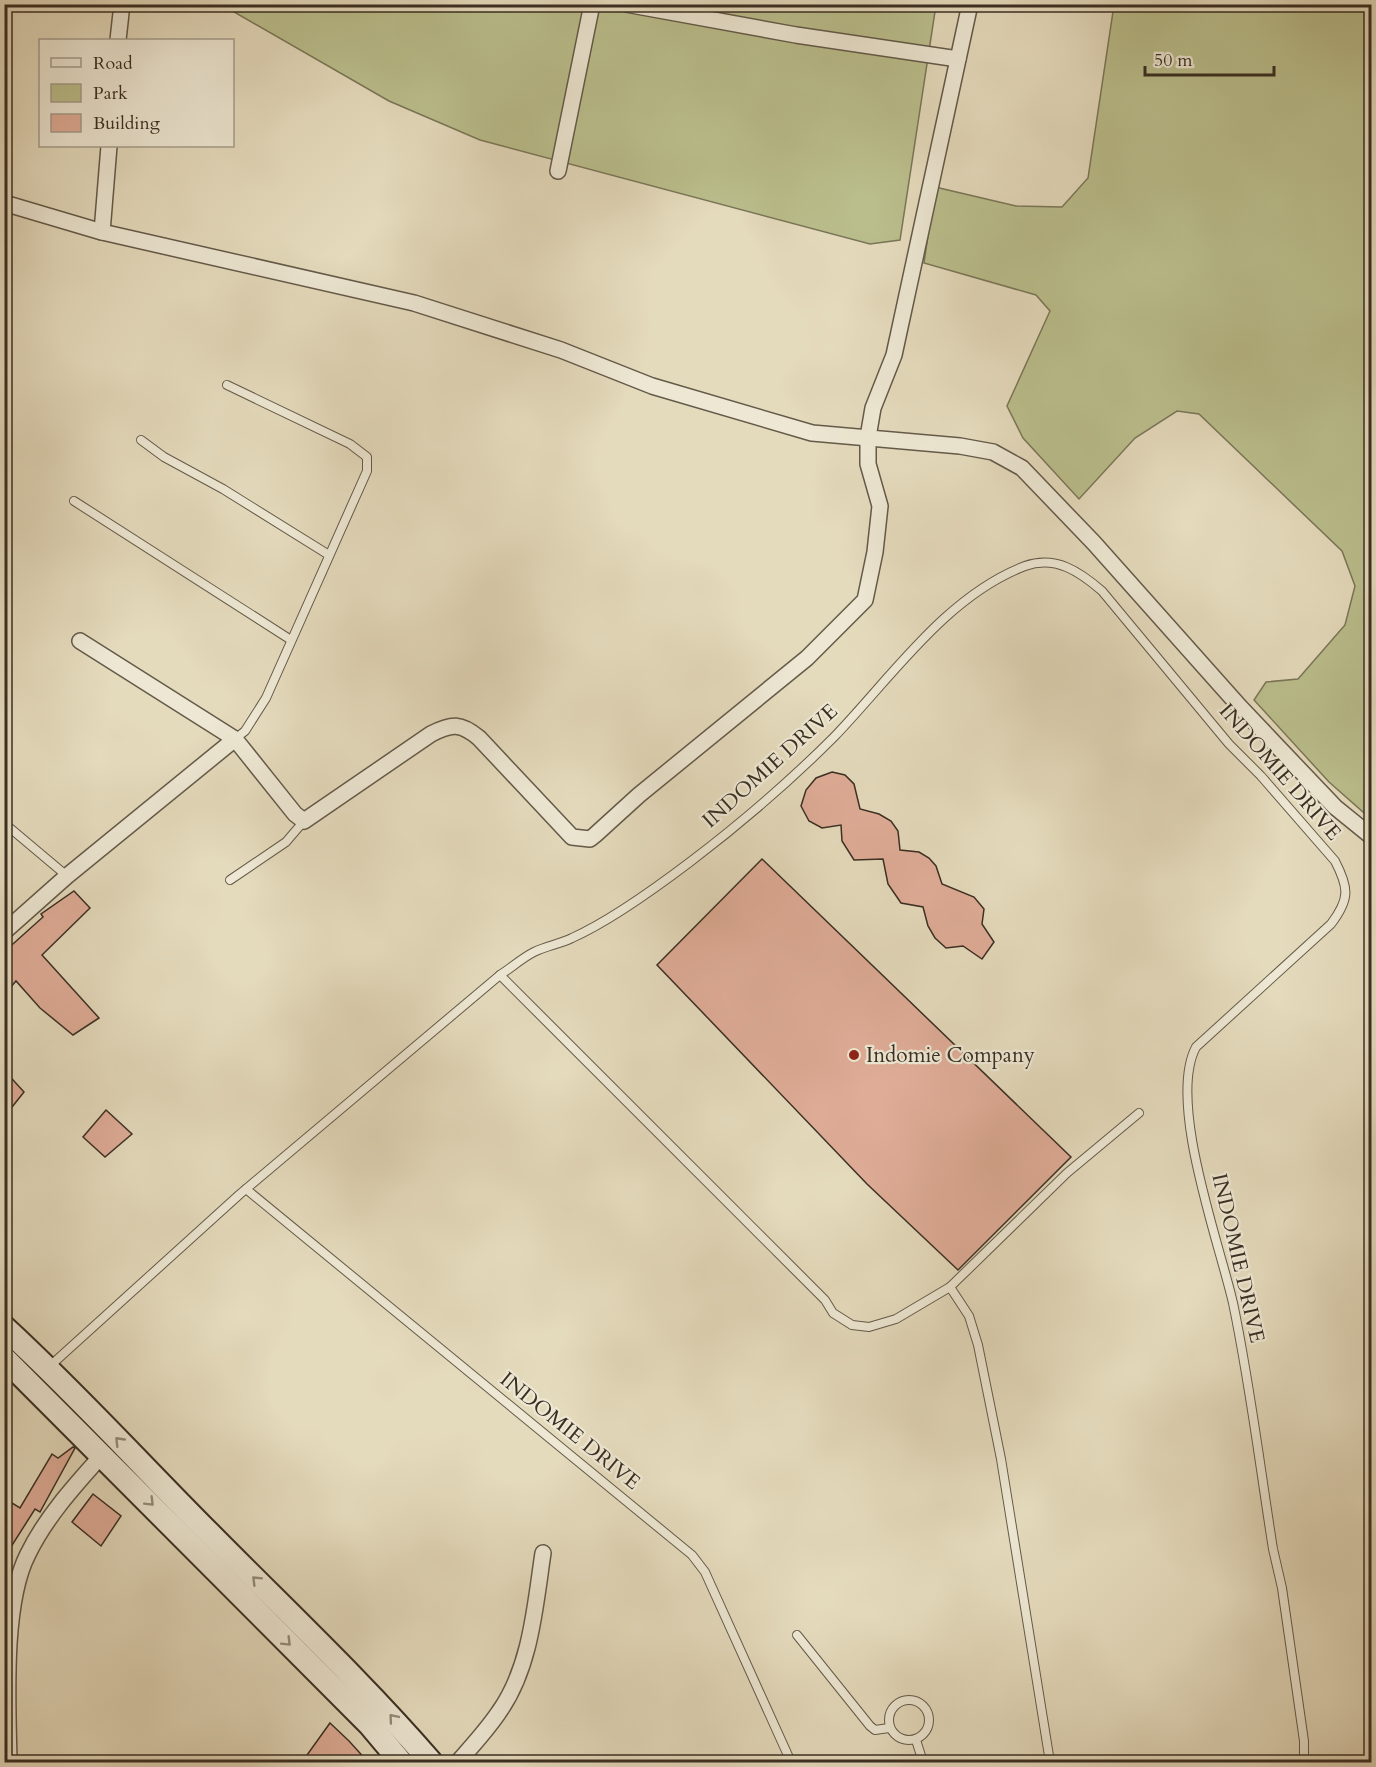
<svg xmlns="http://www.w3.org/2000/svg" width="1376" height="1767" font-family="Cardo,serif">
	<rect width="100%" height="100%" fill="#e4dabc"/>
	<filter id="stains"><feTurbulence type="fractalNoise" baseFrequency=".00333" numOctaves="4"/><feColorMatrix values="0 0 0 0 .2 0 0 0 0 .09 0 0 0 0 .02 0 0 0 .5 -.17"/></filter>
	<radialGradient id="worn" r=".72"><stop offset=".6" stop-color="#630" stop-opacity="0"/><stop offset="1" stop-color="#630" stop-opacity=".3"/></radialGradient>
	<!-- green -->
	<g fill="#babe8c" stroke="#7a7658" stroke-width="1.5">
		<path d="M222 5H936L900 240 870 244 480 140 389 101Z"/>
		<path d="M1114 5H1371V819L1329 782 1254 700 1266 682 1298 679 1345 625 1355 586 1342 551 1199 414 1177 411 1135 438 1079 499 1023 438 1007 406 1050 311 1036 295 924 263 935 187 1016 206 1062 207 1088 178Z"/>
	</g>
	<!-- building -->
	<g fill="#dfac97" stroke="#3a2f23" stroke-width="1.5">
		<path d="M832 772 845 775 854 784 860 809 879 814 891 821 898 831 900 850 919 852 929 858 936 866 942 884 974 897 984 909 982 924 994 942 982 959 963 946 946 948 935 938 928 926 923 907 901 903 888 884 883 859 854 860 842 841 841 825 822 828 809 821 801 806 806 790 816 778Z"/>
		<path d="M762 859 1071 1157 958 1270 867 1184 657 965Z"/>
		<path d="M74 891 90 908 42 955 99 1018 73 1035 40 1008 16 981 4 995V952L43 917 41 914Z"/>
		<path d="M4 1070 24 1092 4 1117Z"/>
		<path d="M106 1110 132 1134 105 1157 83 1137Z"/>
		<path d="M73 1447 75 1448 40 1512 35 1509 4 1558V1498L20 1508 52 1454 58 1458Z"/>
		<path d="M93 1494 121 1516 101 1546 72 1522Z"/>
		<path d="M330 1723 349 1741 368 1762H302Z"/>
	</g>
	<g fill="none" stroke-linecap="round" stroke-linejoin="round">
		<defs>
			<g id="lane">
				<path d="M227 385 350 444 367 457V471L266 698 245 731 235 739"/>
				<path d="M141 440 164 457 223 489 329 555"/>
				<path d="M74 501 291 640"/>
				<path d="M4 823 67 876"/>
				<path d="M230 880 286 842 304 821"/>
				<path d="M500 975 825 1300 833 1313 852 1325 869 1327 896 1319 950 1287 1067 1173 1139 1113"/>
				<path d="M246 1189 692 1555 705 1572 791 1762"/>
				<path d="M950 1287 969 1316 978 1345 1001 1459 1050 1762"/>
				<path d="M50 1366 240 1194 500 975C511 968 522 958 534 952 546 946 560 944 572 938 610 921 657 887 690 862 740 824 790 781 834 737 891 678 946 596 1025 566 1056 555 1080 572 1102 591L1229 744 1261 776 1335 861C1349 888 1350 899 1331 924L1196 1047C1167 1101 1219 1242 1233 1303 1250 1384 1260 1467 1273 1549L1282 1588 1304 1741V1762"/>
				<path d="M797 1635 870 1726 875 1730 889 1728"/>
				<circle cx="909" cy="1720" r="20"/>
				<path d="M916 1740 923 1762"/>
			</g>
			<g id="street">
				<path d="M626 4 796 35 958 59"/>
				<path d="M118 40 122 4"/>
				<path d="M558 171 592 4"/>
				<path d="M4 203 102 232 414 303 561 350 652 386 812 433 960 446 993 452 1022 468 1094 543 1240 707 1335 807 1372 837"/>
				<path d="M102 232 109 146"/>
				<path d="M80 641 235 739 295 814 304 821 431 734C452 723 461 723 479 738L572 837 590 839 595 835 639 795 807 658 865 600 875 552 880 506 868 464V437L873 408 894 355 970 4"/>
				<path d="M4 932 67 876 235 739"/>
				<path d="M9 1762C8 1706 2 1604 28 1554 46 1517 75 1485 102 1455"/>
				<path d="M458 1762C472 1746 487 1730 499 1712 531 1667 535 1606 543 1553"/>
			</g>
			<g id="secondary">
				<path d="M4 1327C76 1393 141 1465 210 1534 284 1609 362 1682 431 1762"/>
				<path d="M4 1358 369 1724 401 1762"/>
			</g>
		</defs>
		<!-- lane casing -->
		<use href="#lane" stroke="#645a49" stroke-width="10"/>
		<!-- street casing -->
		<use href="#street" stroke="#645a49" stroke-width="18"/>
		<!-- secondary casing -->
		<use href="#secondary" stroke="#3a2f23" stroke-width="26"/>
		<!-- lane -->
		<use href="#lane" stroke="#ede7d3" stroke-width="8"/>
		<!-- street -->
		<use href="#street" stroke="#ede7d3" stroke-width="15"/>
		<!-- secondary -->
		<use href="#secondary" stroke="#ede7d3" stroke-width="22"/>
	</g>
	<!-- one-way arrows -->
	<defs><path id="oneway-chevron" d="M-2-3.5L2.5 0L-2 3.5" fill="none" stroke-width="1.6" stroke-linecap="round" stroke-linejoin="round" transform="scale(1.5)"/></defs>
	<g stroke="#948b7b">
		<use href="#oneway-chevron" transform="translate(119 1441) rotate(-134)"/>
		<use href="#oneway-chevron" transform="translate(150 1502) rotate(45)"/>
		<use href="#oneway-chevron" transform="translate(256 1580) rotate(-135)"/>
		<use href="#oneway-chevron" transform="translate(287 1642) rotate(45)"/>
		<use href="#oneway-chevron" transform="translate(393 1718) rotate(-130)"/>
	</g>
	<!-- markers -->
	<circle fill="#8f2418" stroke="#ede7d3" stroke-width="2" cx="854" cy="1055" r="6"/>
	<g text-anchor="middle" dominant-baseline="central" stroke-width="4.5" stroke-linejoin="round" paint-order="stroke">
		<!-- street labels -->
		<g font-size="21" fill="#3a2f23" stroke="#ede7d3">
			<text transform="translate(770 766) rotate(-42)">INDOMIE DRIVE</text>
			<text transform="translate(1280 772) rotate(49)">INDOMIE DRIVE</text>
			<text transform="translate(1238 1258) rotate(77)">INDOMIE DRIVE</text>
			<text transform="translate(570 1431) rotate(39)">INDOMIE DRIVE</text>
		</g>
		<!-- poi labels -->
		<g font-size="21" fill="#3a2f23" stroke="#ede7d3" text-anchor="start">
			<text x="866" y="1055">Indomie Company</text>
		</g>
	</g>
	<!-- margin -->
	<rect width="1376" height="1767" fill="none" stroke="#e4dabc" stroke-width="24"/>
	<rect x="6" y="6" width="1364" height="1755" fill="none" stroke="#3a2f23" stroke-width="3"/>
	<rect x="12" y="12" width="1352" height="1743" fill="none" stroke="#3a2f23" stroke-width="1.5"/>
	<!-- legend -->
	<rect x="39" y="39" width="195" height="108" fill="#ede7d3" stroke="#a59d8d" stroke-width="1.5"/>
	<rect x="51" y="58" width="30" height="9" fill="#ede7d3" stroke="#a59d8d" stroke-width="1.5"/>
	<text x="93" y="69" font-size="18" fill="#3a2f23">Road</text>
	<rect x="51" y="84" width="30" height="18" fill="#babe8c" stroke="#a59d8d" stroke-width="1.5"/>
	<text x="93" y="99" font-size="18" fill="#3a2f23">Park</text>
	<rect x="51" y="114" width="30" height="18" fill="#dfac97" stroke="#a59d8d" stroke-width="1.5"/>
	<text x="93" y="129" font-size="18" fill="#3a2f23">Building</text>
	<!-- scale -->
	<path d="M1145 66v9h129v-9" fill="none" stroke="#3a2f23" stroke-width="3"/>
	<text x="1154" y="66" font-size="18" fill="#3a2f23" stroke="#ede7d3" stroke-width="4.5" paint-order="stroke">50 m</text>
	<rect width="100%" height="100%" filter="url(#stains)"/>
	<rect width="100%" height="100%" fill="url(#worn)"/>
</svg>
